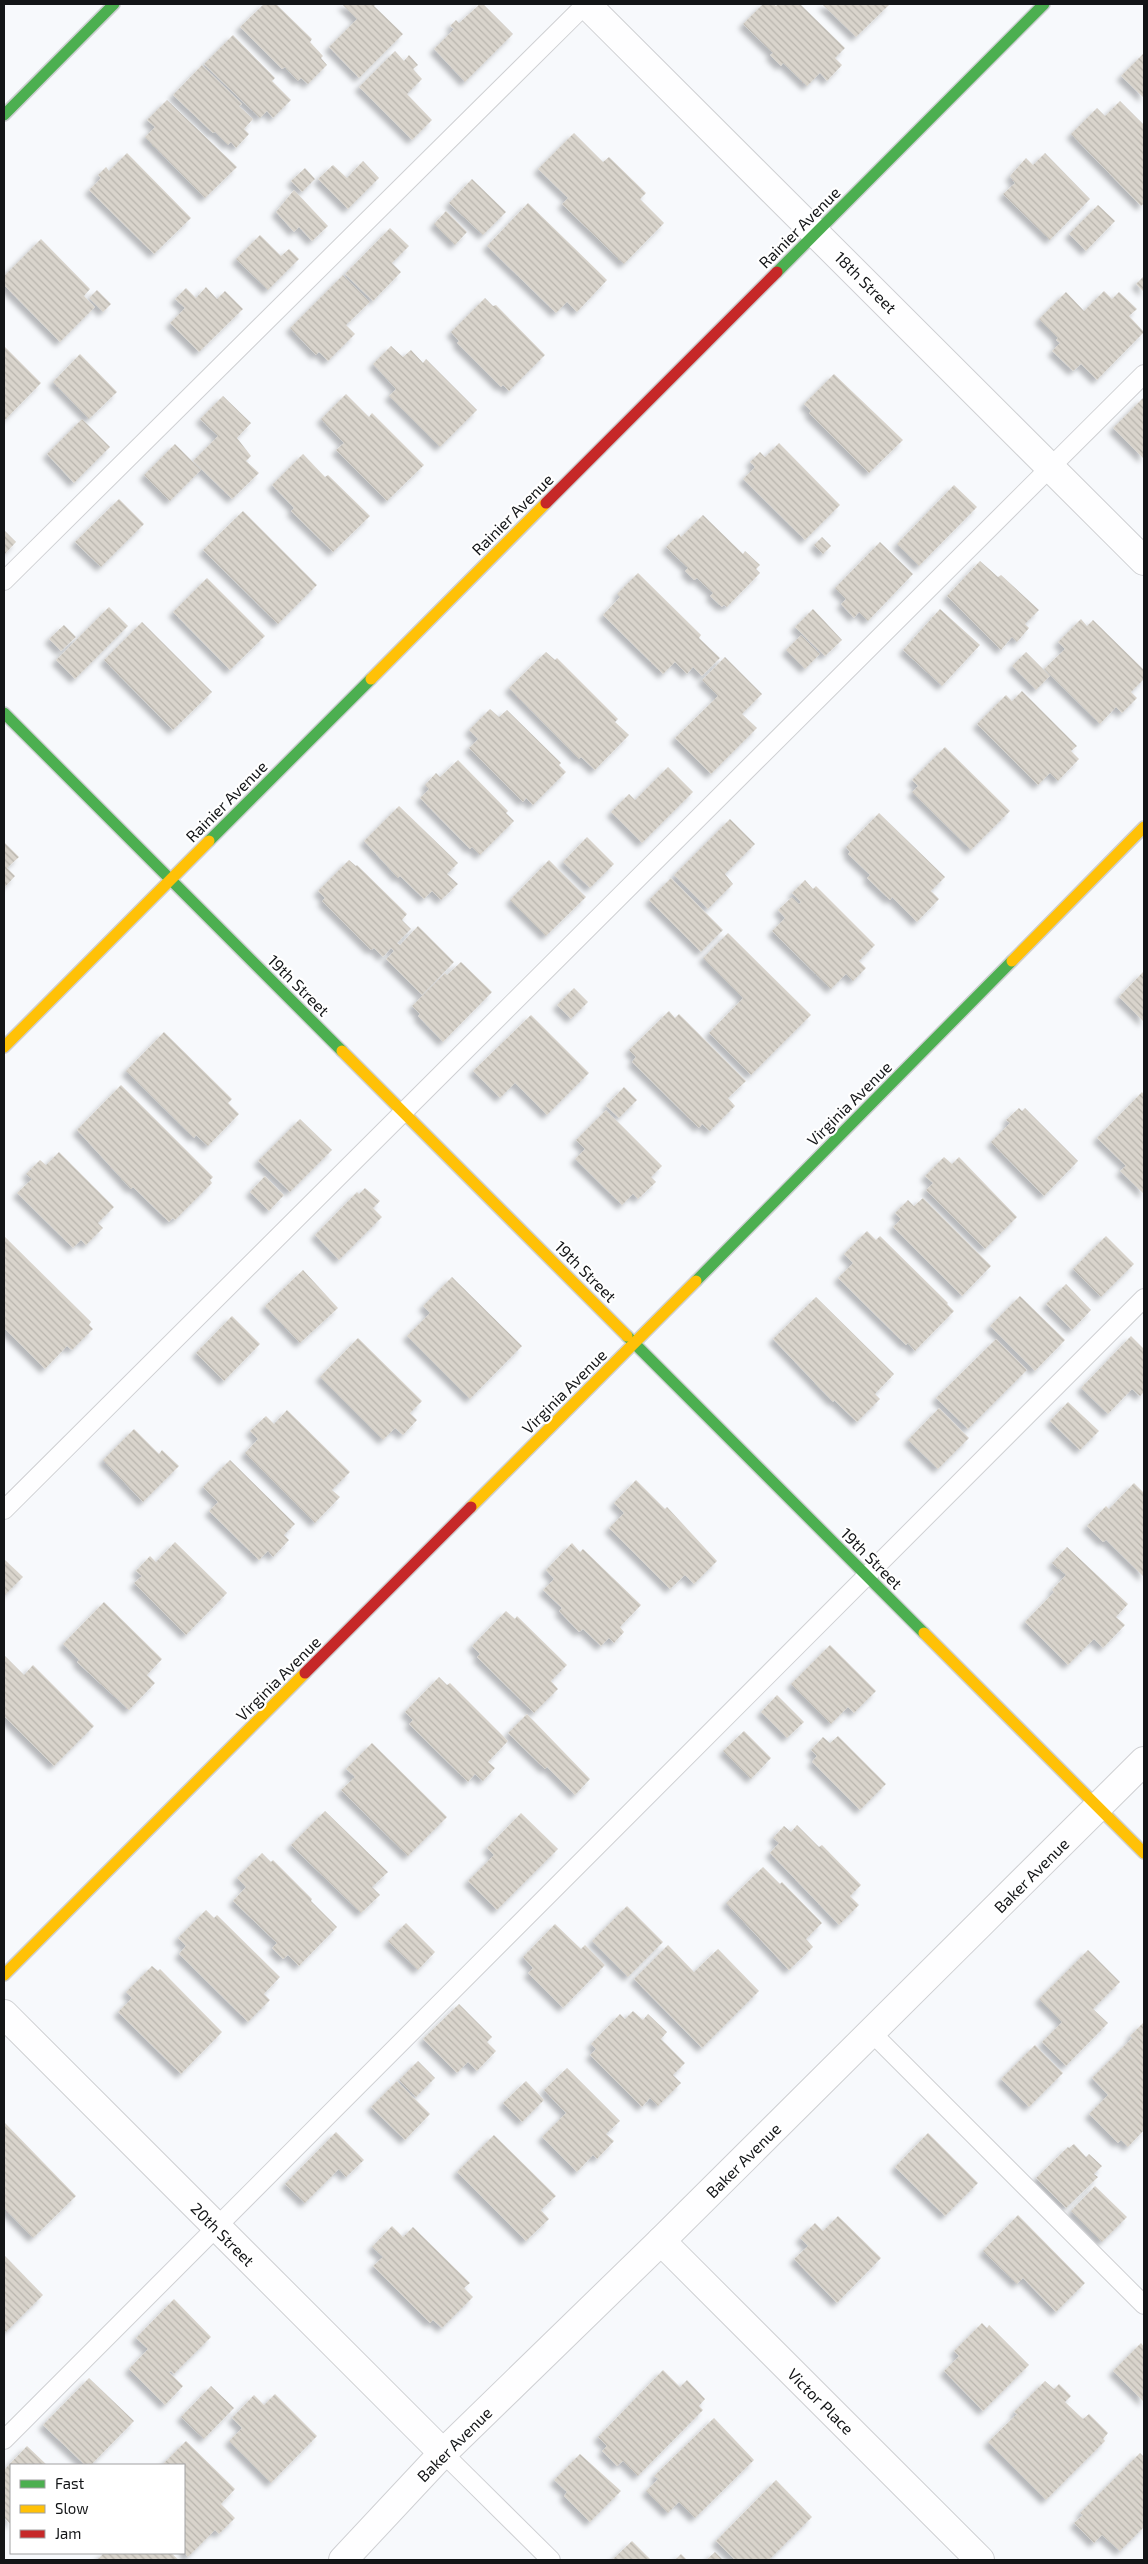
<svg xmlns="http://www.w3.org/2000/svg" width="1148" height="2564" font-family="'Exo 2',sans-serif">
	<defs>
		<pattern id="building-back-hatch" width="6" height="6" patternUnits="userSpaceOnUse" patternTransform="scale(1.25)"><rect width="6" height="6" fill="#d9d4cc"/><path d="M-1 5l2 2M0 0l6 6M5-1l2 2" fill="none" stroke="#b9b5ae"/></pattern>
		<filter id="shadow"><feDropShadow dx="-4.5" dy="4.5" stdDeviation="2.5" flood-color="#0004"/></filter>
	</defs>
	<rect width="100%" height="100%" fill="#f7f9fc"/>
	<!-- building -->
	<g fill="url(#building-back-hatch)" filter="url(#shadow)">
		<path d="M264 4H276L312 39 310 42 323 56 321 58 327 65 308 84 301 78 298 81 285 67 282 69 240 27Z"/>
		<path d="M342 4H376L374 6 403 34 359 78 329 47 357 19Z"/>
		<path d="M480 4H483L513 34 465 82 434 49 454 29 450 26 456 20 459 23Z"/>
		<path d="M763 4H773L776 6 778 4H800L845 48 835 58 842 65 827 81 820 73 807 86 783 63 781 66 770 55 773 53 743 24Z"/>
		<path d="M822 4H890L856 37Z"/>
		<path d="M233 35 275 78 272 81 291 100 273 118 267 111 260 118 204 64Z"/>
		<path d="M395 51 404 61 409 55 418 65 413 69 422 79 407 94 432 120 412 140 359 87Z"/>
		<path d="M1144 53V98L1121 76Z"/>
		<path d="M202 65 242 104 239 106 253 119 244 129 249 134 236 148 231 142 228 145 215 132 213 133 173 95Z"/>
		<path d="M167 100 237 167 205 198 145 137 155 127 147 120Z"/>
		<path d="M1120 101 1144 125V203L1141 206 1071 134 1097 108 1105 116Z"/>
		<path d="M574 133 603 162 609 157 646 193 640 199 664 223 624 264 562 204 568 198 538 169Z"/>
		<path d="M127 153 191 218 154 254 89 190 101 178 98 175 106 167 109 171Z"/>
		<path d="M1045 153 1090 199 1050 240 1003 194 1015 183 1010 176 1026 158 1033 165Z"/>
		<path d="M363 161 379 178 348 209 318 179 333 165 347 178Z"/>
		<path d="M305 168 315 179 302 192 291 181Z"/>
		<path d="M472 179 506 212 483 235 449 203Z"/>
		<path d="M294 190 328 226 312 241 299 227 294 232 276 212Z"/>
		<path d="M528 203 607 280 577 312 567 302 556 313 487 246Z"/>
		<path d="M1098 205 1115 221 1086 251 1069 234Z"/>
		<path d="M446 211 467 232 455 245 434 224Z"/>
		<path d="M390 228 409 246 392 263 401 272 373 301 345 274Z"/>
		<path d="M260 235 281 256 289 249 299 259 268 290 236 259Z"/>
		<path d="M41 239 90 289 84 296 95 307 60 342 4 285V276Z"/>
		<path d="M343 275 370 302 346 325 355 334 328 361 319 352 316 355 290 328Z"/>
		<path d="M1144 276V292L1136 284Z"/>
		<path d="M206 287 217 299 225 291 243 309 199 352 170 323 185 308 175 299 186 288 196 298Z"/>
		<path d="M97 290 111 304 103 312 89 298Z"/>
		<path d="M1104 291 1112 299 1119 292 1137 309 1129 316 1144 332 1097 380 1081 364 1073 371 1052 351 1060 343 1056 340 1058 338 1039 319 1066 292 1084 311Z"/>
		<path d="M485 298 493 306 496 305 545 355 509 391 503 385 501 387 457 343 459 341 451 332Z"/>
		<path d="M4 346 41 383 4 421Z"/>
		<path d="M391 346 403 357 411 350 423 363 426 359 477 410 440 447 389 396 396 389 373 364Z"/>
		<path d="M80 354 117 392 89 419 53 382Z"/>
		<path d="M834 374 903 440 869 473 809 413 811 411 804 404Z"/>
		<path d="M346 394 369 417 372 413 424 465 387 501 336 450 344 443 321 419Z"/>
		<path d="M223 396 251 423 237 438 251 456 246 461 259 473 232 499 193 461 218 436 200 419Z"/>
		<path d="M1144 397V457L1143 458 1113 428Z"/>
		<path d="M82 419 110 447 74 483 47 454Z"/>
		<path d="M779 443 840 505 805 540 743 479 755 467 750 462 760 452 765 457Z"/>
		<path d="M175 444 201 470 170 501 144 475Z"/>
		<path d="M303 454 325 477 328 475 370 516 333 552 291 511 294 508 272 485Z"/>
		<path d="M954 485 977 507 919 566 897 544Z"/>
		<path d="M119 499 144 524 101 567 75 542Z"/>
		<path d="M243 511 317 585 278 624 203 550Z"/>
		<path d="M703 515 743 554 745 551 760 565 756 569 760 573 727 607 724 605 722 607 710 596 713 593 697 578 694 580 685 571 688 568 666 547 679 534 681 537Z"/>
		<path d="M4 530 16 542 4 555Z"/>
		<path d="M822 537 831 546 823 554 814 545Z"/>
		<path d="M880 542 913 574 868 621 859 612 854 618 841 604 846 599 835 588Z"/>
		<path d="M980 561 998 577 1001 575 1039 610 1025 624 1029 628 1017 642 1012 637 1001 650 947 596Z"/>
		<path d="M638 573 701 635 699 638 720 658 702 676 693 667 687 674 675 662 663 674 603 615 620 597 617 594Z"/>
		<path d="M207 578 265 636 230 670 173 612Z"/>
		<path d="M109 607 128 626 75 679 56 660Z"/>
		<path d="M813 609 842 640 825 656 795 627Z"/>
		<path d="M940 609 980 645 942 686 903 650Z"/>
		<path d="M1081 619 1087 626 1093 620 1144 670V679L1131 692 1137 698 1122 713 1116 707 1100 724 1044 669 1065 649 1058 642Z"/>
		<path d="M142 622 212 692 173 730 104 660Z"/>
		<path d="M64 625 76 637 61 651 49 639Z"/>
		<path d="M801 635 820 654 805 669 786 650Z"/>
		<path d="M546 652 555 660 557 658 618 719 615 722 629 735 595 770 581 757 579 759 509 688Z"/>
		<path d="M1026 652 1050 676 1036 690 1012 666Z"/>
		<path d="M725 657 762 694 742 714 757 728 711 774 675 738 718 696 702 680Z"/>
		<path d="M1022 691 1077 746 1071 751 1079 759 1058 781 1050 773 1038 785 977 724 1006 695 1012 701Z"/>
		<path d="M490 709 499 717 507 710 561 763 559 765 566 772 533 805 526 798 523 802 469 748 478 739 469 730Z"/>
		<path d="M945 747 1010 811 971 850 912 792 918 786 912 780Z"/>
		<path d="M458 760 508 811 506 813 514 821 480 855 472 847 470 849 420 798 429 789 425 785 436 773 440 777Z"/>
		<path d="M668 767 693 792 642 843 611 812 629 794 635 800Z"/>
		<path d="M399 806 458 863 447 874 458 884 441 900 432 891 424 899 400 876 398 878 364 841Z"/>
		<path d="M879 813 945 877 931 891 939 899 917 922 892 897 890 900 867 878 870 875 848 854 850 852 846 847Z"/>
		<path d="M730 819 755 844 725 874 733 884 708 909 674 875Z"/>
		<path d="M587 837 614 864 590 888 563 862Z"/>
		<path d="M4 842 19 857 7 868 15 876 4 888Z"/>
		<path d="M349 860 356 866 357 865 407 914 402 920 411 929 397 943 400 945 418 926 454 962 422 995 386 959 394 951 391 948 383 957 374 948 371 950 322 901 325 898 318 891Z"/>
		<path d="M549 860 586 897 546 936 510 900Z"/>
		<path d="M671 878 723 930 701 952 649 900Z"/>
		<path d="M805 880 813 889 816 886 875 945 859 961 866 968 853 981 846 974 831 989 772 931 785 918 778 910 792 897 799 904 801 902 792 893Z"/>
		<path d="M728 933 811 1015 751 1075 709 1033 743 998 703 958Z"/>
		<path d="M461 962 492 992 443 1042 418 1016 420 1014 412 1006 445 973 447 975Z"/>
		<path d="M1144 971V1022L1119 997Z"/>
		<path d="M574 988 588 1002 571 1019 557 1005Z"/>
		<path d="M669 1011 675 1018 679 1014 746 1081 728 1098 735 1106 710 1131 702 1124 699 1128 632 1062 636 1057 629 1050Z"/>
		<path d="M531 1015 589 1073 547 1115 515 1083 500 1098 473 1071Z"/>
		<path d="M164 1032 232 1099 228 1103 239 1114 208 1146 196 1135 194 1138 126 1071Z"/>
		<path d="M121 1085 213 1177 210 1180 212 1183 175 1220 173 1218 169 1222 133 1187 131 1189 77 1130Z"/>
		<path d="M624 1087 637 1100 619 1118 606 1106Z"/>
		<path d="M1142 1092 1144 1095V1194L1120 1171 1126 1166 1097 1138Z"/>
		<path d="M1019 1108 1022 1111 1025 1108 1078 1161 1044 1196 991 1142 1010 1123 1006 1120Z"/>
		<path d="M606 1110 662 1166 651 1177 656 1182 638 1199 633 1194 622 1205 575 1159 585 1149 576 1140Z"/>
		<path d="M300 1119 332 1150 290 1192 258 1161Z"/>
		<path d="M59 1152 114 1207 98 1223 103 1228 86 1245 81 1240 73 1248 17 1193 32 1179 26 1174 40 1160 46 1165Z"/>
		<path d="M944 1157 952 1164 959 1157 1017 1217 985 1249 926 1190 933 1183 925 1176Z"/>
		<path d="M265 1176 284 1195 269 1211 250 1192Z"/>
		<path d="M365 1188 380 1201 373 1208 382 1217 339 1260 315 1235 357 1192 359 1194Z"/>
		<path d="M923 1198 991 1266 962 1296 893 1227 901 1219 895 1213 908 1200 914 1206Z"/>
		<path d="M867 1231 876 1240 880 1236 948 1303 947 1304 954 1311 915 1351 908 1343 906 1345 838 1278 853 1263 844 1254Z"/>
		<path d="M4 1236 91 1322 89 1325 93 1329 72 1350 67 1346 45 1369 4 1328Z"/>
		<path d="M1106 1236 1134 1264 1101 1297 1073 1269Z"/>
		<path d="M303 1270 338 1308 300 1343 265 1306Z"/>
		<path d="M452 1277 522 1346 470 1399 407 1336 430 1313 423 1306Z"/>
		<path d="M1066 1284 1091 1310 1072 1330 1046 1304Z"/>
		<path d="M1020 1296 1065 1340 1035 1371 990 1326Z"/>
		<path d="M816 1297 894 1374 875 1394 880 1399 857 1422 834 1400 833 1402 773 1339Z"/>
		<path d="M232 1316 260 1344 224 1381 196 1353Z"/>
		<path d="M1131 1336 1144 1349V1392L1140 1396 1132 1389 1108 1414 1081 1388Z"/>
		<path d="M358 1338 422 1401 410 1413 417 1420 403 1435 395 1428 383 1440 320 1377Z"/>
		<path d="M996 1339 1027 1370 968 1429 936 1398Z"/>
		<path d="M1068 1402 1099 1431 1080 1450 1050 1421Z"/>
		<path d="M939 1408 969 1438 938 1469 908 1440Z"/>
		<path d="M287 1410 350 1472 332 1490 340 1497 315 1523 245 1453 258 1439 250 1431 266 1416 274 1424Z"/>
		<path d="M134 1429 159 1454 162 1450 179 1466 143 1502 103 1460Z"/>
		<path d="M230 1460 295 1524 284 1535 289 1540 273 1557 268 1551 259 1560 209 1511 218 1502 203 1487Z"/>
		<path d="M636 1480 665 1509 667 1507 717 1561 694 1584 685 1575 670 1589 609 1528 624 1513 614 1503Z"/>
		<path d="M1134 1483 1144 1493V1577L1106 1540 1103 1542 1087 1526 1106 1506 1109 1509Z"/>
		<path d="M175 1542 227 1593 186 1635 134 1583 142 1576 136 1571 150 1556 156 1562Z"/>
		<path d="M572 1543 580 1552 583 1549 641 1605 620 1627 624 1632 614 1643 609 1638 601 1646 583 1629 579 1632 559 1611 562 1608 543 1590 554 1579 546 1570Z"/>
		<path d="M1067 1547 1128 1604 1116 1617 1125 1625 1103 1648 1094 1639 1068 1665 1025 1622 1054 1592 1052 1590 1066 1575 1052 1563Z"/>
		<path d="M4 1559 23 1577 4 1596Z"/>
		<path d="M104 1602 162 1659 147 1675 155 1683 129 1710 77 1662 79 1660 63 1644Z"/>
		<path d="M506 1611 515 1619 517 1616 567 1665 551 1681 558 1689 534 1713 477 1657 480 1654 472 1646Z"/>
		<path d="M830 1645 876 1691 854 1713 848 1707 831 1724 791 1684Z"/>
		<path d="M4 1655 24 1675 33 1665 94 1726 54 1766 4 1716Z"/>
		<path d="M439 1677 447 1685 450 1683 508 1741 488 1762 495 1768 483 1781 475 1774 468 1782 409 1724 413 1720 405 1712Z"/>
		<path d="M777 1695 804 1722 787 1738 761 1712Z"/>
		<path d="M527 1714 590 1779 575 1795 547 1767 545 1769 508 1733Z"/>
		<path d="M744 1731 771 1758 751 1779 723 1751Z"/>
		<path d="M838 1736 886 1784 860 1810 812 1762 817 1756 811 1750 823 1737 830 1743Z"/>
		<path d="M372 1743 447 1817 408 1856 341 1790 355 1777 346 1769Z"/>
		<path d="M325 1811 388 1872 372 1887 380 1895 361 1913 291 1845Z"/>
		<path d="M521 1813 558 1849 497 1910 468 1881 494 1855 487 1848Z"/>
		<path d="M797 1825 819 1847 822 1845 861 1885 850 1896 859 1905 839 1925 770 1853 779 1843 773 1838 784 1826 791 1832Z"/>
		<path d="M262 1853 271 1862 273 1860 312 1899 311 1901 337 1927 299 1966 288 1955 283 1959 272 1948 277 1943 233 1901 246 1887 237 1878Z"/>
		<path d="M763 1867 780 1884 782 1882 822 1923 806 1939 813 1947 789 1970 726 1903Z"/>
		<path d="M627 1906 663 1942 628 1977 592 1941Z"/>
		<path d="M206 1910 214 1918 217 1915 280 1977 264 1994 270 2000 248 2022 179 1954 186 1946 178 1938Z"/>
		<path d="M406 1923 435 1952 418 1970 388 1941Z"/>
		<path d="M555 1924 581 1949 585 1945 605 1965 563 2008 528 1973 533 1968 523 1957Z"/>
		<path d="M668 1945 694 1972 718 1949 759 1991 702 2048 634 1979Z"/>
		<path d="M1088 1950 1120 1982 1093 2009 1108 2023 1066 2066 1042 2042 1062 2022 1039 1999Z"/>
		<path d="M152 1966 158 1971 160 1969 222 2032 181 2074 118 2012 132 1998 126 1992Z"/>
		<path d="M459 2004 492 2037 487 2042 496 2051 477 2071 468 2062 457 2073 423 2039Z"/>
		<path d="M633 2011 643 2020 648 2014 667 2032 661 2039 685 2063 673 2075 681 2083 658 2106 650 2098 642 2107 590 2055 596 2049 591 2044 620 2014 625 2019Z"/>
		<path d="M1144 2022V2130L1128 2147 1121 2140 1118 2143 1089 2114 1108 2095 1092 2078 1132 2038 1130 2036Z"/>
		<path d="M1035 2045 1063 2073 1029 2107 1001 2079Z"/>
		<path d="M418 2061 435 2078 416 2097 399 2080Z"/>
		<path d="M567 2068 620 2121 606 2134 614 2141 597 2159 593 2155 577 2172 542 2137 566 2113 544 2090Z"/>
		<path d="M397 2081 430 2114 405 2140 371 2107Z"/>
		<path d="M526 2081 544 2100 522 2122 503 2103Z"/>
		<path d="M5 2123 76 2196 33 2238 4 2208Z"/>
		<path d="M336 2132 364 2160 346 2177 339 2169 305 2203 285 2184Z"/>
		<path d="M928 2133 978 2183 945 2216 895 2167Z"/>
		<path d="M494 2135 556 2196 541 2210 549 2219 526 2241 457 2172Z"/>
		<path d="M1074 2144 1086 2157 1089 2154 1102 2166 1094 2174 1098 2177 1066 2208 1036 2178 1068 2147 1069 2148Z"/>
		<path d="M1095 2186 1127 2217 1102 2242 1071 2211Z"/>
		<path d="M1018 2215 1085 2283 1056 2312 1023 2278 1017 2284 983 2251Z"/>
		<path d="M838 2216 881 2258 837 2303 794 2259 808 2246 800 2238 815 2223 823 2231Z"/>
		<path d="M392 2226 403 2237 413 2227 470 2283 464 2288 473 2297 442 2328 433 2320 430 2323 373 2266 383 2257 372 2247Z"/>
		<path d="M4 2255 43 2295 6 2332 4 2330Z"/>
		<path d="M174 2299 211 2337 174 2374 171 2371 169 2372 183 2386 165 2405 129 2369 148 2349 136 2338Z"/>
		<path d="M982 2323 987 2328 989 2325 1029 2365 983 2411 944 2371 959 2356 954 2351Z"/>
		<path d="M1141 2343 1144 2347V2402L1113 2371Z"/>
		<path d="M663 2370 680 2387 687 2380 705 2399 699 2406 703 2410 638 2476 623 2461 617 2466 602 2451 607 2446 598 2437Z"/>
		<path d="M89 2378 134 2421 91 2465H85L43 2425Z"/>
		<path d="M1045 2381 1054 2389 1059 2384 1071 2396 1065 2402 1083 2419 1089 2414 1108 2433 1103 2439 1105 2441 1046 2500 988 2442 1017 2414 1014 2412Z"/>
		<path d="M211 2386 234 2408 204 2439 181 2417Z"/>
		<path d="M275 2394 317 2436 271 2483 229 2441 242 2428 232 2418 254 2395 264 2405Z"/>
		<path d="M714 2418 754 2460 695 2518 679 2502 668 2513 646 2491 658 2479 654 2476Z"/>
		<path d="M186 2441 235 2489 221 2504 235 2518 219 2534 215 2530 188 2557 184 2552V2465H162Z"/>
		<path d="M27 2446 47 2465H11V2525L4 2517V2470Z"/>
		<path d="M1140 2453 1144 2457V2527L1120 2551 1102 2535 1094 2543 1074 2523 1083 2515 1080 2513Z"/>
		<path d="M580 2454 621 2491 590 2522 564 2496 567 2492 554 2480Z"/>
		<path d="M776 2480 812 2517 769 2560H735L716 2541Z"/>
		<path d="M632 2541 651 2560H612Z"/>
		<path d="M715 2552 723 2560H706Z"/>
		<path d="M104 2553H171L179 2560H97Z"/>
		<path d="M681 2554 687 2560H675Z"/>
	</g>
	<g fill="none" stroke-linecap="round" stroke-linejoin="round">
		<defs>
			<g id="lane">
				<path d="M4 581 586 4"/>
				<path d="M4 1510 1144 374"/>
				<path d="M872 2033 1144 2305"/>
				<path d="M4 2440 1144 1298"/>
				<path d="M443 2453 551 2560"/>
			</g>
			<g id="street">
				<path d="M586 4 1144 561"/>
				<path d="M4 2014 443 2453"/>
				<path d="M661 2241 980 2560"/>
				<path d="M343 2560 443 2453 661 2241 1144 1761"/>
			</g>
			<g id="fast">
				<path d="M4 115 114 4"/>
				<path d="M777 272 1044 4"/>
				<path d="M4 713 342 1051"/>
				<path d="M209 841 371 679"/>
				<path d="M696 1281 1012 961"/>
				<path d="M627 1336 924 1633"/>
			</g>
			<g id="slow">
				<path d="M371 679 546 503"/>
				<path d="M1012 961 1144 827"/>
				<path d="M4 1047 209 841"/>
				<path d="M342 1051 627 1336"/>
				<path d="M471 1507 696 1281"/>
				<path d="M924 1633 1144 1853"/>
				<path d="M4 1975 305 1673"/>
			</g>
			<g id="jam">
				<path d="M546 503 777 272"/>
				<path d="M305 1673 471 1507"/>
			</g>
		</defs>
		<!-- lane casing -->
		<use href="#lane" stroke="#cfd0d3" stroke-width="20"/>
		<!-- street casing -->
		<use href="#street" stroke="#cfd0d3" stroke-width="30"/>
		<!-- fast casing -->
		<use href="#fast" stroke="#cfd0d3" stroke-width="14"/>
		<!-- slow casing -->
		<use href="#slow" stroke="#cfd0d3" stroke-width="14"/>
		<!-- jam casing -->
		<use href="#jam" stroke="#cfd0d3" stroke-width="14"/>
		<!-- lane -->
		<use href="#lane" stroke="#fefeff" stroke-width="18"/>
		<!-- street -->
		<use href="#street" stroke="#fefeff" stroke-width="28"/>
		<!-- fast -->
		<use href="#fast" stroke="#4caf50" stroke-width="11"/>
		<!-- slow -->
		<use href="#slow" stroke="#ffc107" stroke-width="11"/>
		<!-- jam -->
		<use href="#jam" stroke="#c62828" stroke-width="11"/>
	</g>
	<g text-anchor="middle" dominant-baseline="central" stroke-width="4.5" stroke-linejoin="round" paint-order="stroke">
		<!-- street labels -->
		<g font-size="16" fill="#131517" stroke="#fff">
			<text transform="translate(799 227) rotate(-45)">Rainier Avenue</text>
			<text transform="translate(866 282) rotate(45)">18th Street</text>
			<text transform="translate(512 514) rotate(-45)">Rainier Avenue</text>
			<text transform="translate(226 801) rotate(-45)">Rainier Avenue</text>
			<text transform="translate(299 985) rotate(45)">19th Street</text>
			<text transform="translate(849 1103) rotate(-45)">Virginia Avenue</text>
			<text transform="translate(586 1271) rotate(45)">19th Street</text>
			<text transform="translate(564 1391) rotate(-45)">Virginia Avenue</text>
			<text transform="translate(872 1558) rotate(45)">19th Street</text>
			<text transform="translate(278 1678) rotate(-45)">Virginia Avenue</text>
			<text transform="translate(1031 1875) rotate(-45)">Baker Avenue</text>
			<text transform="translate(743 2160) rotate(-45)">Baker Avenue</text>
			<text transform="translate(223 2234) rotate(45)">20th Street</text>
			<text transform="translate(821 2401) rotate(45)">Victor Place</text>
			<text transform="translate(454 2444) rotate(-45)">Baker Avenue</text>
		</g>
	</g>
	<!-- border -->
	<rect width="1148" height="2564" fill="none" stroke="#131517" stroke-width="10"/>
	<!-- legend -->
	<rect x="10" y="2464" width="175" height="90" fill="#ffffff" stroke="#a1a1a2"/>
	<rect x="20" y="2480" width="25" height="8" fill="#4caf50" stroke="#a1a1a2"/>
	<text x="55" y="2489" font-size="15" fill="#131517">Fast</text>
	<rect x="20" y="2505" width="25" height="8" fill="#ffc107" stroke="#a1a1a2"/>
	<text x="55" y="2514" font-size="15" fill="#131517">Slow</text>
	<rect x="20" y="2530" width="25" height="8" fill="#c62828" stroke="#a1a1a2"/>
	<text x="55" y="2539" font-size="15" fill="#131517">Jam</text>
</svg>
